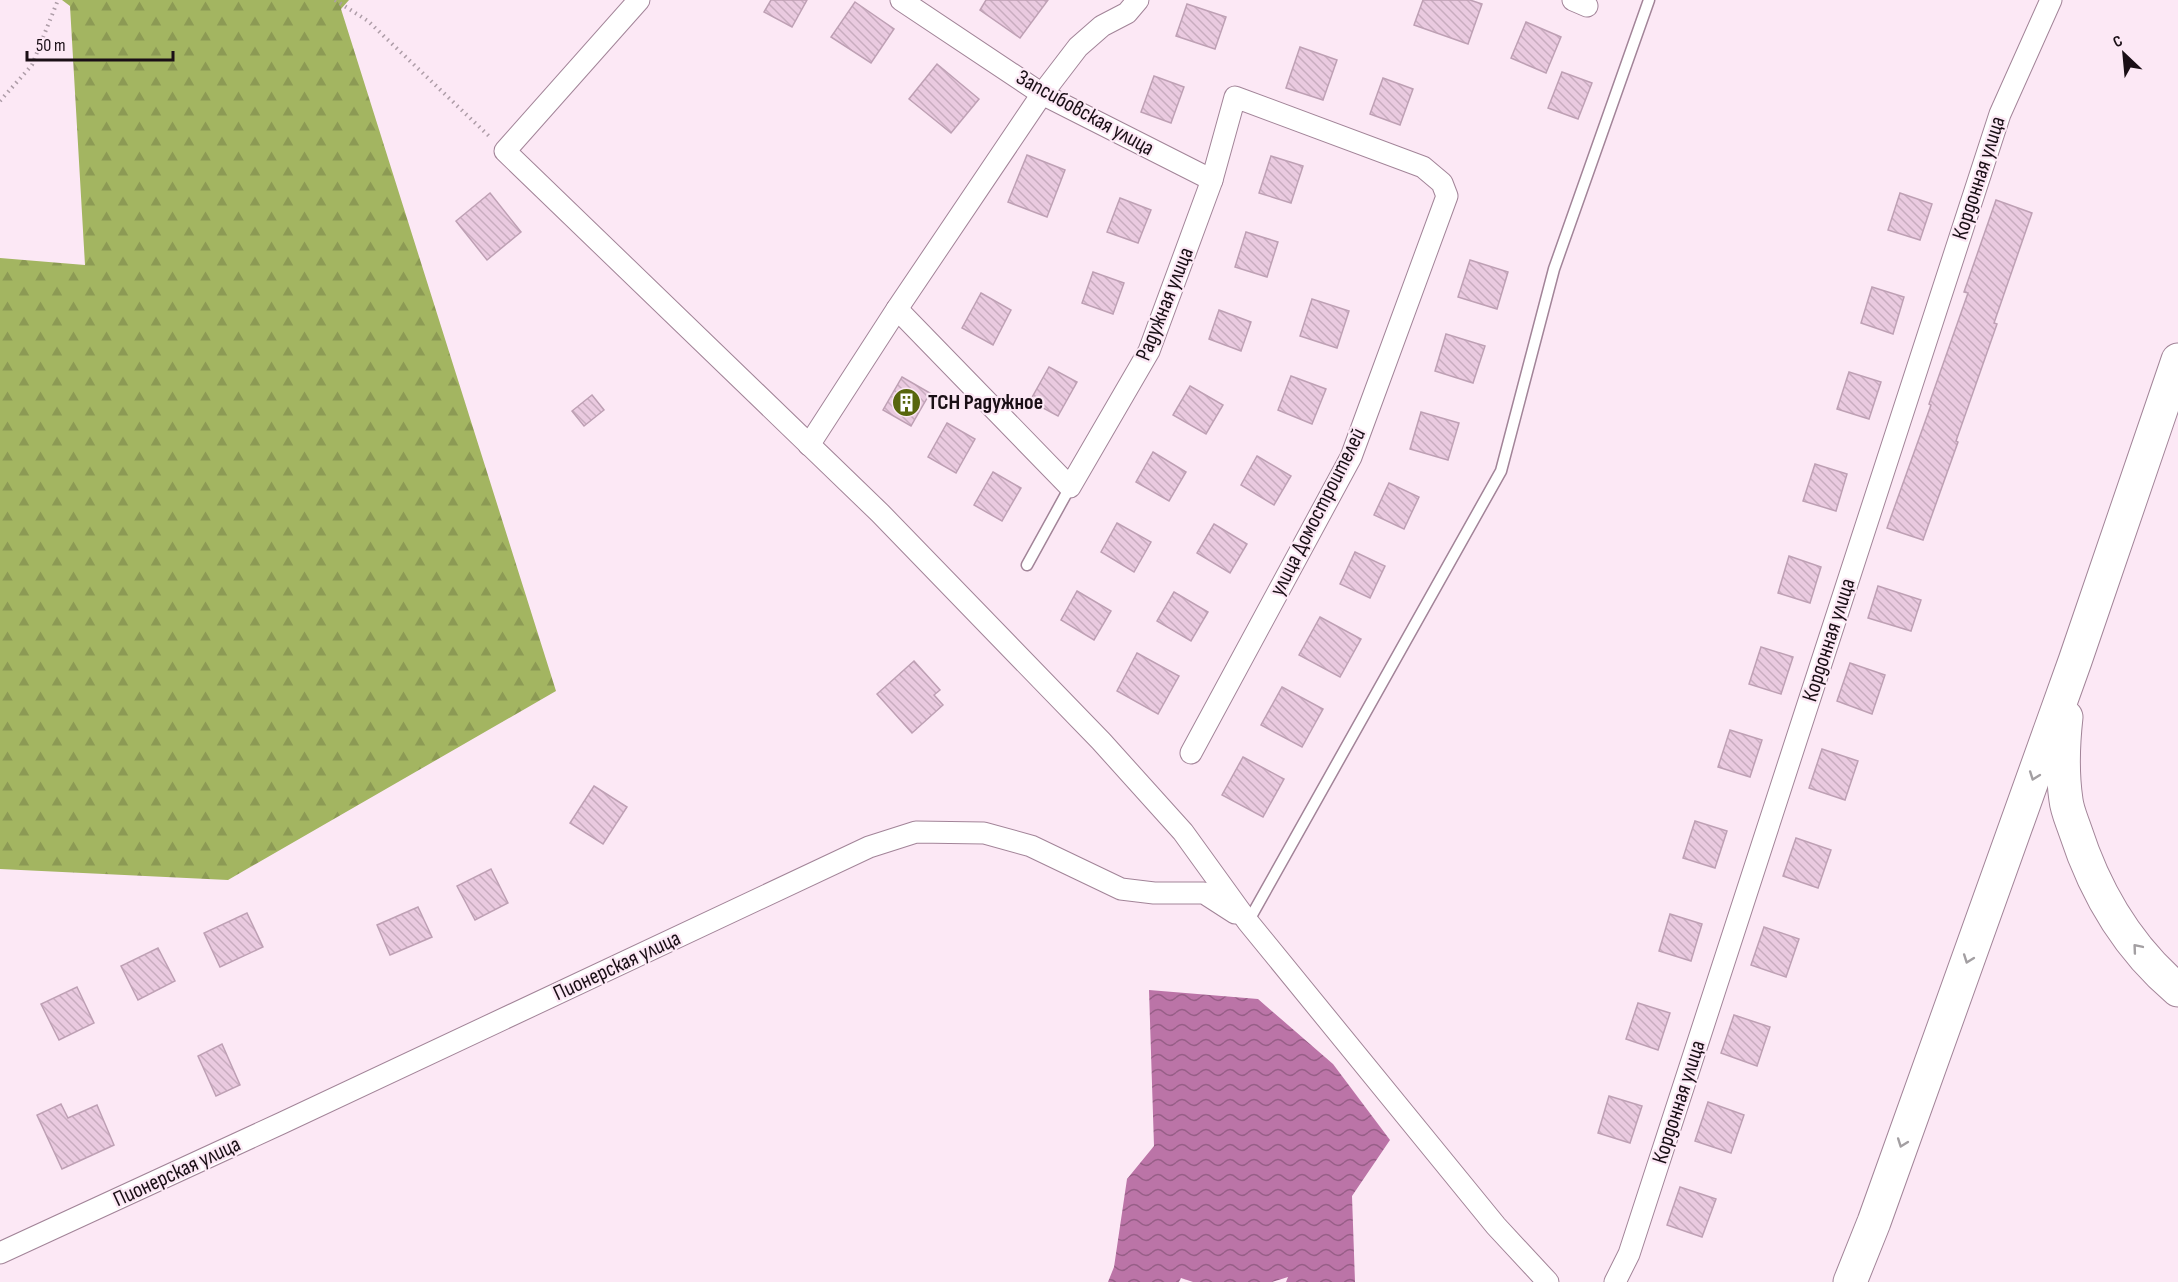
<svg xmlns="http://www.w3.org/2000/svg" width="2178" height="1282" font-family="'Sofia Sans Condensed',sans-serif">
	<defs>
		<pattern id="forest-firs" width="22" height="20" patternUnits="userSpaceOnUse" patternTransform="scale(1.5)"><rect width="22" height="20" fill="#a3b561"/><path d="M5 1l3.5 6h-7zM16 11l3.5 6h-7z" fill="#8c9a54"/></pattern>
		<pattern id="water-waves" width="16" height="10" patternUnits="userSpaceOnUse" patternTransform="scale(1.5)"><rect width="16" height="10" fill="#bb74a7"/><path d="M0 5q4-4 8 0t8 0" fill="none" stroke="#975e87"/></pattern>
		<pattern id="building-back-hatch" width="6" height="6" patternUnits="userSpaceOnUse" patternTransform="scale(1.5)"><rect width="6" height="6" fill="#eacae0"/><path d="M-1 5l2 2M0 0l6 6M5-1l2 2" fill="none" stroke="#c8acbf"/></pattern>
	</defs>
	<rect width="100%" height="100%" fill="#fce8f5"/>
	<!-- forest -->
	<path fill="url(#forest-firs)" d="M62 0H349L341 9 556 691 228 880 0 869V258L85 265 70 6Z"/>
	<!-- water -->
	<path fill="url(#water-waves)" d="M1149 990 1258 999 1333 1064 1390 1140 1352 1196 1355 1282H1286L1288 1277 1272 1282H1193L1181 1278 1179 1282H1108L1114 1267 1127 1179 1154 1146Z"/>
	<!-- building -->
	<g fill="url(#building-back-hatch)" stroke="#bea0b4" stroke-width="1.5">
		<path d="M771 0H807L792 27 764 12Z"/>
		<path d="M986 0H1048L1020 38 980 10Z"/>
		<path d="M1423 0H1470L1482 4 1468 44 1414 25Z"/>
		<path d="M855 2 894 29 871 63 831 37Z"/>
		<path d="M1187 4 1226 17 1215 49 1176 36Z"/>
		<path d="M1526 22 1561 37 1546 73 1511 58Z"/>
		<path d="M1300 47 1337 60 1323 100 1286 88Z"/>
		<path d="M937 64 979 99 951 133 909 99Z"/>
		<path d="M1562 72 1592 83 1578 119 1548 108Z"/>
		<path d="M1154 76 1184 87 1171 123 1141 112Z"/>
		<path d="M1383 78 1413 89 1400 125 1370 114Z"/>
		<path d="M1027 155 1065 170 1047 217 1008 202Z"/>
		<path d="M1271 156 1303 166 1291 203 1259 193Z"/>
		<path d="M490 193 521 232 487 260 456 221Z"/>
		<path d="M1900 193 1932 204 1920 240 1888 230Z"/>
		<path d="M1120 198 1151 210 1138 243 1107 232Z"/>
		<path d="M1996 200 2032 213 1994 323 1997 324 1956 441 1958 442 1923 540 1887 528 1931 405 1929 404 1968 293 1964 292Z"/>
		<path d="M1246 232 1278 242 1267 277 1235 267Z"/>
		<path d="M1470 260 1508 272 1497 309 1458 297Z"/>
		<path d="M1093 272 1124 283 1113 314 1082 303Z"/>
		<path d="M1872 287 1904 297 1893 334 1861 323Z"/>
		<path d="M981 293 1011 310 993 345 962 328Z"/>
		<path d="M1312 299 1349 311 1337 348 1300 336Z"/>
		<path d="M1219 310 1251 322 1241 351 1209 339Z"/>
		<path d="M1446 334 1485 346 1473 383 1435 371Z"/>
		<path d="M1049 367 1077 382 1058 416 1030 401Z"/>
		<path d="M1849 372 1881 382 1869 419 1837 409Z"/>
		<path d="M1291 376 1326 389 1312 424 1278 410Z"/>
		<path d="M902 377 930 393 911 426 883 410Z"/>
		<path d="M1190 386 1223 405 1206 434 1173 415Z"/>
		<path d="M592 395 604 410 584 426 572 411Z"/>
		<path d="M1421 412 1459 423 1448 460 1410 449Z"/>
		<path d="M947 423 975 439 956 473 928 457Z"/>
		<path d="M1153 452 1186 472 1169 501 1136 482Z"/>
		<path d="M1257 456 1291 476 1274 505 1241 485Z"/>
		<path d="M1815 464 1847 474 1836 511 1803 501Z"/>
		<path d="M993 472 1021 488 1002 521 974 505Z"/>
		<path d="M1389 483 1419 497 1404 529 1374 515Z"/>
		<path d="M1117 523 1151 542 1134 572 1101 552Z"/>
		<path d="M1214 524 1247 544 1230 573 1197 553Z"/>
		<path d="M1355 552 1385 566 1370 598 1340 584Z"/>
		<path d="M1789 556 1821 567 1810 603 1778 593Z"/>
		<path d="M1878 586 1921 600 1911 631 1868 618Z"/>
		<path d="M1077 591 1111 611 1094 640 1061 620Z"/>
		<path d="M1174 592 1208 612 1191 641 1157 621Z"/>
		<path d="M1320 617 1361 639 1340 677 1299 655Z"/>
		<path d="M1761 647 1793 657 1781 694 1749 684Z"/>
		<path d="M1137 653 1179 676 1158 714 1117 691Z"/>
		<path d="M914 661 940 690 934 695 943 705 912 733 877 694Z"/>
		<path d="M1850 663 1885 675 1872 714 1837 701Z"/>
		<path d="M1282 687 1323 709 1302 747 1261 725Z"/>
		<path d="M1730 730 1762 740 1750 777 1718 767Z"/>
		<path d="M1822 749 1858 761 1845 800 1809 788Z"/>
		<path d="M1243 757 1284 779 1263 817 1222 795Z"/>
		<path d="M594 786 627 807 603 844 570 823Z"/>
		<path d="M1695 821 1727 831 1715 868 1683 858Z"/>
		<path d="M1796 838 1831 850 1818 888 1783 876Z"/>
		<path d="M491 869 508 903 475 920 457 886Z"/>
		<path d="M418 907 432 937 390 955 377 925Z"/>
		<path d="M247 913 263 947 220 967 204 933Z"/>
		<path d="M1670 914 1702 924 1691 961 1659 951Z"/>
		<path d="M1764 927 1799 939 1786 977 1751 965Z"/>
		<path d="M158 948 175 981 138 1000 121 966Z"/>
		<path d="M77 987 94 1023 59 1040 41 1004Z"/>
		<path d="M1638 1003 1670 1013 1658 1050 1626 1039Z"/>
		<path d="M1734 1015 1770 1027 1757 1066 1721 1053Z"/>
		<path d="M222 1044 240 1085 216 1096 198 1056Z"/>
		<path d="M1609 1096 1642 1106 1630 1143 1598 1133Z"/>
		<path d="M1708 1102 1744 1115 1731 1153 1695 1141Z"/>
		<path d="M61 1104 68 1118 97 1105 114 1145 62 1169 37 1115Z"/>
		<path d="M1680 1187 1716 1199 1702 1237 1667 1225Z"/>
	</g>
	<g fill="none" stroke-linecap="round" stroke-linejoin="round">
		<defs>
			<g id="lane">
				<path d="M1027 565 1070 487"/>
				<path d="M1248 922 1501 471 1554 269 1649 0"/>
			</g>
			<g id="street">
				<path d="M639 0 505 151 880 513 1101 741 1183 832 1248 922 1496 1226 1548 1282"/>
				<path d="M901 0 1042 94 1212 180"/>
				<path d="M1573 0 1587 6"/>
				<path d="M897 309 1070 487 1149 351 1212 180 1235 97 1423 167 1442 183 1447 196 1351 457 1191 753"/>
				<path d="M809 445 897 309 1042 94 1078 47 1102 26 1127 13 1138 0"/>
				<path d="M0 1253 282 1123 869 847 916 832 984 833 1031 846 1121 889 1154 893H1204L1235 913"/>
				<path d="M1615 1282 1629 1254 2000 114 2051 0"/>
			</g>
			<g id="primary">
				<path d="M2066 717C2063 744 2062 773 2066 800 2067 810 2072 821 2075 830 2095 892 2128 948 2178 990"/>
				<path d="M1850 1282 1874 1222 2075 661 2178 360"/>
			</g>
		</defs>
		<!-- lane casing -->
		<use href="#lane" stroke="#a28498" stroke-width="13"/>
		<!-- street casing -->
		<use href="#street" stroke="#a28498" stroke-width="23"/>
		<!-- primary casing -->
		<use href="#primary" stroke="#a28498" stroke-width="35"/>
		<!-- path -->
		<g stroke="#ae9da8" stroke-width="4" stroke-dasharray="1.5 4.5" stroke-linecap="butt">
			<path d="M335 0 368 21 491 138"/>
			<path d="M0 101 32 65 58 0"/>
		</g>
		<!-- lane -->
		<use href="#lane" stroke="#fff" stroke-width="10"/>
		<!-- street -->
		<use href="#street" stroke="#fff" stroke-width="21"/>
		<!-- primary -->
		<use href="#primary" stroke="#fff" stroke-width="33"/>
	</g>
	<!-- one-way arrows -->
	<defs><path id="oneway-chevron" d="M-2-3.5L2.5 0L-2 3.5" fill="none" stroke-width="1.6" stroke-linecap="round" stroke-linejoin="round" transform="scale(1.5)"/></defs>
	<g stroke="#a39fa2">
		<use href="#oneway-chevron" transform="translate(2034 776) rotate(110)"/>
		<use href="#oneway-chevron" transform="translate(2137 948) rotate(-130)"/>
		<use href="#oneway-chevron" transform="translate(1968 959) rotate(110)"/>
		<use href="#oneway-chevron" transform="translate(1902 1143) rotate(110)"/>
	</g>
	<!-- icons -->
	<defs>
		<symbol id="building-disc" viewBox="-11 -11 22 22"><circle r="9.5" fill="#58660d" stroke="#fce8f5"/><path d="M-4-6H4V6H1V3H-1V6H-4ZM-2.5-4.3h1.7v1.8h-1.7ZM.8-4.3h1.7v1.8H.8ZM-2.5-1h1.7V.8h-1.7ZM.8-1h1.7V.8H.8Z" fill="#fff"/></symbol>
	</defs>
	<g fill-rule="evenodd">
		<use href="#building-disc" x="890" y="386" width="33" height="33"/>
	</g>
	<g text-anchor="middle" dominant-baseline="central" stroke-width="4.5" stroke-linejoin="round" paint-order="stroke">
		<!-- street labels -->
		<g font-size="22" fill="#1a0f16" stroke="#fce8f5">
			<text transform="translate(1085 113) rotate(29)">Запсибовская улица</text>
			<text transform="translate(1979 178) rotate(-72)">Кордонная улица</text>
			<text transform="translate(1165 304) rotate(-68)">Радужная улица</text>
			<text transform="translate(1318 512) rotate(-63)">улица Домостроителей</text>
			<text transform="translate(1829 640) rotate(-72)">Кордонная улица</text>
			<text transform="translate(617 966) rotate(-25)">Пионерская улица</text>
			<text transform="translate(1679 1102) rotate(-72)">Кордонная улица</text>
			<text transform="translate(177 1172) rotate(-25)">Пионерская улица</text>
		</g>
		<!-- poi labels -->
		<g font-size="22" font-weight="bold" fill="#1a0f16" stroke="#fce8f5" text-anchor="start">
			<text x="928" y="402">ТСН Радужное</text>
		</g>
	</g>
	<!-- north arrow -->
	<g transform="translate(2124 54) rotate(334)" stroke="#fce8f5" stroke-width="4.5" paint-order="stroke">
	<path d="M0-4.5L10 22L0 15L-10 22Z" fill="#1a0f16"/>
	<text y="-9" font-size="16" font-weight="bold" text-anchor="middle" fill="#1a0f16">С</text>
	</g>
	<!-- scale -->
	<path d="M27 51v9h146v-9" fill="none" stroke="#1a0f16" stroke-width="3"/>
	<text x="36" y="51" font-size="18" fill="#1a0f16" stroke="#fce8f5" stroke-width="4.5" paint-order="stroke">50 m</text>
</svg>
